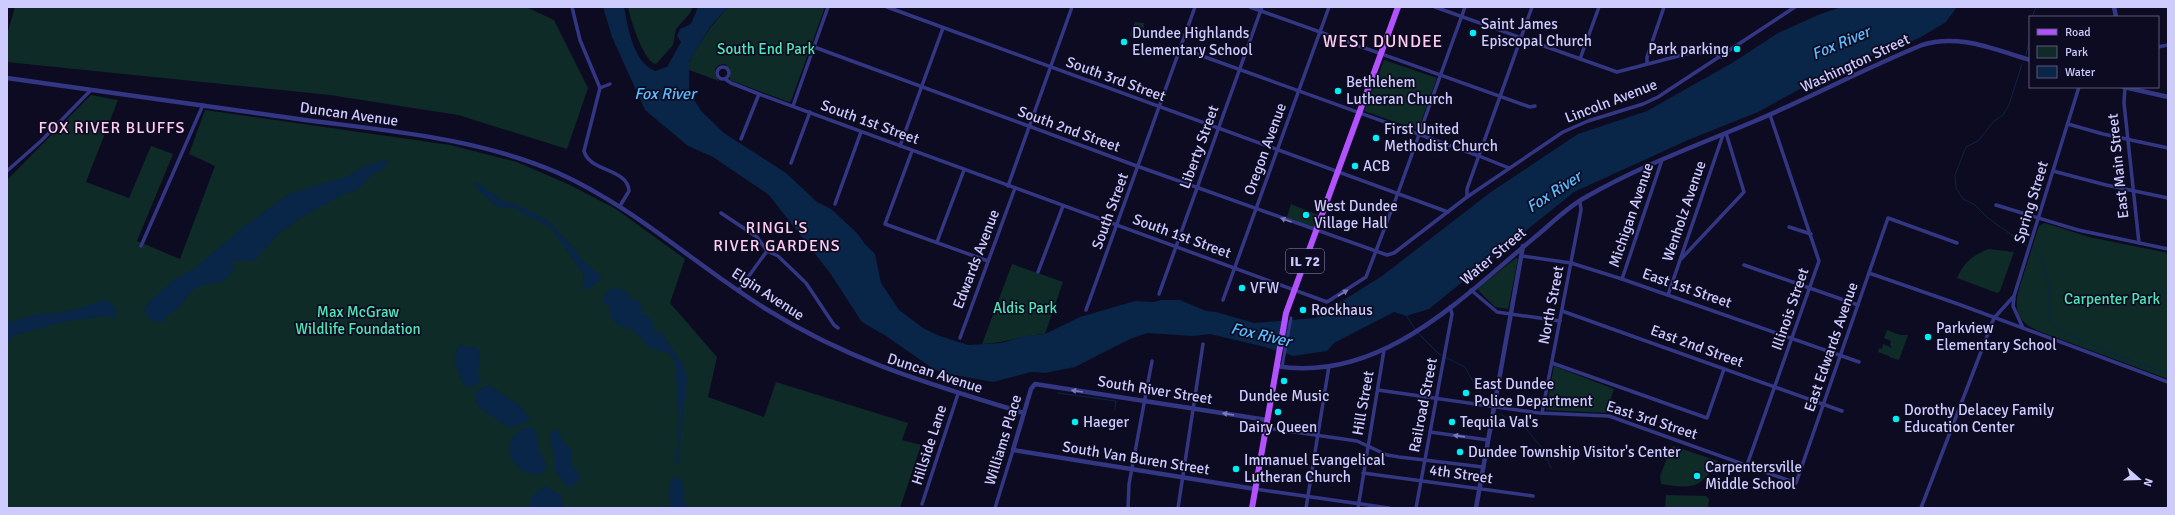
<svg xmlns="http://www.w3.org/2000/svg" width="2175" height="515" font-family="Signika,sans-serif">
	<rect width="100%" height="100%" fill="#0d0b21"/>
	<!-- green -->
	<g fill="#0e2b28">
		<path d="M15 7H526L554 20 588 88 567 149 458 115 330 95 7 62V35Z"/>
		<path d="M628 7H692L691 12 676 29 673 45 656 64C644 63 630 18 628 7Z"/>
		<path d="M728 7H825L791 101 789 102 730 80V69L725 64 719 65 715 69V75L719 81 689 70V63L693 54 710 28Z"/>
		<path d="M1135 22 1144 23 1143 38 1130 36 1132 28Z"/>
		<path d="M1384 60 1437 78 1418 130 1364 111Z"/>
		<path d="M91 95 118 100 86 182 129 198 151 146 173 154 137 241 180 259 215 166 189 154 205 110 450 145 517 162 570 185 616 209 685 259 670 303 717 357 708 397 764 417 776 382 908 423 902 440 921 445 900 508H7V180Z"/>
		<path d="M1291 204 1321 216 1316 230 1286 220Z"/>
		<path d="M2045 223 2089 237 2168 253V379L2041 332C2007 319 2016 298 2025 270 2030 255 2034 240 2039 226Z"/>
		<path d="M1989 249 2014 252 2000 291 1997 293 1957 278C1964 262 1973 255 1989 249Z"/>
		<path d="M1516 258 1518 259 1508 309 1495 307 1477 289Z"/>
		<path d="M1012 264 1063 282 1045 334C1023 336 1004 343 982 344Z"/>
		<path d="M1887 330 1900 335H1908L1899 360 1889 357 1891 351 1889 356 1878 352 1879 348 1882 349 1883 344 1892 348 1890 345 1891 341 1884 338Z"/>
		<path d="M1554 366 1614 389 1606 413 1546 410Z"/>
		<path d="M1673 446 1718 461C1699 489 1694 489 1661 484L1660 476 1671 448Z"/>
		<path d="M1666 495 1706 496 1709 499 1708 508H1665Z"/>
	</g>
	<!-- water -->
	<g fill="#092547">
		<path d="M603 7H624C628 28 633 62 655 71L667 67 681 42 677 36 680 29 691 24 698 7H728L710 27 689 62V92L702 112 724 133 786 173 817 202 831 209 856 232 865 244 875 254 881 283 899 310 923 328 940 336 968 345 1001 343 1026 336 1045 334 1080 317 1135 301 1154 302 1160 300H1180L1206 311 1216 312 1254 323 1315 318 1382 276 1491 192 1578 134 1647 111 1732 63 1778 33 1818 15 1841 7H1957L1946 22 1921 37 1897 48 1846 64 1758 112 1688 140 1574 192 1429 309 1406 316 1394 312 1334 343 1327 351 1293 356 1265 347 1210 334 1193 336 1147 333 1130 339 1075 367 1045 373 1031 372 993 382 943 373 932 368 886 336 862 322 830 273 769 195 713 157 688 146 645 110 612 37Z"/>
		<path d="M388 159 382 171 375 172 358 189 344 194 298 219 295 223 280 232 254 261 235 260 233 263 235 268 223 282 208 284 193 289 179 307 169 314 163 322H156L148 318V314L143 310 150 301 175 279 195 268 240 230 289 194 348 176 361 168Z"/>
		<path d="M474 181 503 201 522 207 550 222 577 252 579 257 602 277V279L589 289H584L583 273 551 228 535 219 524 215 520 210 515 208 498 207 478 190Z"/>
		<path d="M615 287 629 293 628 299 638 300 641 304V313C652 317 653 321 655 332H661L683 365 687 378 679 451 680 464H677L676 461 679 416 675 362 670 354 649 347 632 329C619 328 609 320 609 306L603 303C603 294 607 292 615 287Z"/>
		<path d="M106 300C113 304 118 311 116 319L110 316 66 321 13 336 7 346V323L37 314 65 312Z"/>
		<path d="M460 344 469 348 474 346C484 350 479 365 477 375L482 379 476 385 467 388 459 377 461 373 455 366V353Z"/>
		<path d="M489 385 521 407 530 419 528 422 509 428 479 407 474 396 476 392Z"/>
		<path d="M529 427 534 428C538 436 537 442 539 450 543 459 548 460 545 471 532 480 515 469 510 455 509 450 510 443 511 439L522 429Z"/>
		<path d="M554 430 559 431 562 440 572 451 571 466 579 472V480L573 486H566L554 469 555 464 550 435Z"/>
		<path d="M673 478H680C686 489 680 499 688 508H670V485Z"/>
		<path d="M546 486 562 496 563 505 560 508H530L531 496Z"/>
	</g>
	<g fill="none" stroke-linecap="round" stroke-linejoin="round">
		<!-- stream -->
		<g stroke="#092547" stroke-width="1">
			<path d="M2032 17 2036 7"/>
			<path d="M2026 55 2029 42 2030 24"/>
			<path d="M2022 64 2009 105 2003 115 1994 121 1978 141 1966 147 1955 175 1956 188 1963 199 1975 205 1988 218 2027 246"/>
			<path d="M2032 249C2048 261 2049 286 2049 305 2049 309 2048 316 2050 320 2055 336 2148 365 2168 374"/>
			<path d="M1406 315 1415 329"/>
			<path d="M1418 333 1439 354 1465 367 1475 385"/>
			<path d="M1058 393 1116 401 1115 409"/>
			<path d="M1500 414 1526 429 1543 449 1551 468"/>
		</g>
		<!-- pedestrian -->
		<path stroke="#333683" stroke-width="3" d="M1282 367 1291 318"/>
		<!-- minor -->
		<g stroke="#333683" stroke-width="3.5">
			<path d="M572 7 580 40 600 88"/>
			<path d="M887 7 1448 212"/>
			<path d="M1250 7 1530 107 1535 106"/>
			<path d="M1435 7 1617 72 1690 53H1714L1721 57"/>
			<path d="M814 47 1134 165 1387 255 1394 253 1467 197 1563 132 1588 121 1643 104 1658 97 1795 7"/>
			<path d="M2158 47 2168 45"/>
			<path d="M1180 48 1479 156 1509 168"/>
			<path d="M1580 59 1599 7"/>
			<path d="M1647 63V57L1664 7"/>
			<circle cx="723" cy="73" r="6"/>
			<path d="M725 79 731 83 759 94 1327 302 1366 277 1398 193 1465 7"/>
			<path d="M610 84 600 88 584 151C589 172 628 168 629 191L620 206"/>
			<path d="M2125 87 2124 103 2139 243"/>
			<path d="M793 106 828 7"/>
			<path d="M2068 124 2103 134 2168 148"/>
			<path d="M741 139 759 94"/>
			<path d="M900 146 943 28"/>
			<path d="M912 151 885 224 988 261"/>
			<path d="M791 163 810 112"/>
			<path d="M7 171 41 141 91 90"/>
			<path d="M2053 171 2106 185 2168 198"/>
			<path d="M1008 186 1072 7"/>
			<path d="M1467 197V189L1532 7"/>
			<path d="M835 204 861 132"/>
			<path d="M1996 205 2078 230 2168 249"/>
			<path d="M721 213 757 237 767 251 778 256 806 283 834 325 838 328"/>
			<path d="M1789 227 1811 234"/>
			<path d="M937 242 964 170"/>
			<path d="M141 246 203 105"/>
			<path d="M1522 256 1571 263 1622 279 1859 362"/>
			<path d="M1682 258 1744 192 1726 133"/>
			<path d="M1744 265 1858 305"/>
			<path d="M1038 272 1063 206"/>
			<path d="M1869 273 1958 304 2168 382"/>
			<path d="M1622 279 1662 160"/>
			<path d="M1471 290 1497 312 1560 321"/>
			<path d="M738 291 767 251"/>
			<path d="M1159 294 1262 7"/>
			<path d="M1668 295 1723 135"/>
			<path d="M2014 298 2013 306 2023 328"/>
			<path d="M1223 300 1329 7"/>
			<path d="M1086 310 1195 7"/>
			<path d="M1562 311 1842 411"/>
			<path d="M960 338 1015 188"/>
			<path d="M1552 363 1707 418 1724 369"/>
			<path d="M1378 390 1539 413 1609 416 1796 483 1888 218 1957 243"/>
			<path d="M1542 413 1581 210 1580 201"/>
			<path d="M1266 428 1357 441 1387 455 1399 457 1483 467"/>
			<path d="M1430 432 1488 440"/>
			<path d="M1747 465 1819 261 1770 115"/>
			<path d="M1363 473 1533 496"/>
			<path d="M1255 489 1389 508"/>
			<path d="M922 504 958 394"/>
			<path d="M995 508 1013 450"/>
			<path d="M1128 508 1129 484 1152 361"/>
			<path d="M1178 508 1203 344"/>
			<path d="M1306 508 1329 366"/>
			<path d="M1358 508 1384 350"/>
			<path d="M1416 508 1452 314 1450 307"/>
			<path d="M1921 508 1994 318 2014 296 2079 87"/>
			<path d="M2168 508V507"/>
		</g>
		<!-- tertiary -->
		<g stroke="#333683" stroke-width="4.5">
			<path d="M2114 7 2116 17"/>
			<path d="M7 78C106 92 206 106 305 120 390 131 476 138 556 172 633 206 695 265 766 309 851 362 930 384 1024 413"/>
			<path d="M2124 87 2168 97"/>
			<path d="M1276 366C1383 384 1465 294 1540 233 1555 220 1569 206 1586 197 1640 166 1698 145 1755 121 1811 97 1866 68 1922 45 1959 33 1995 50 2030 60"/>
			<path d="M1255 489 1013 450 1031 389 1035 384 1267 420"/>
			<path d="M1476 508 1523 246"/>
		</g>
		<!-- primary -->
		<path stroke="#b252ff" stroke-width="6" d="M1252 508 1286 313 1398 7"/>
	</g>
	<!-- one-way arrows -->
	<defs><path id="oneway-solid" d="M-6-.8H1V-3.2L6.5 0L1 3.2V.8H-6Z"/></defs>
	<g fill="#7879bb">
		<use href="#oneway-solid" transform="translate(1286 220) rotate(-160)"/>
		<use href="#oneway-solid" transform="translate(1343 293) rotate(-32)"/>
		<use href="#oneway-solid" transform="translate(1077 391) rotate(-171)"/>
		<use href="#oneway-solid" transform="translate(1228 414) rotate(-171)"/>
		<use href="#oneway-solid" transform="translate(1459 436) rotate(-172)"/>
	</g>
	<!-- markers -->
	<g fill="#00eff6" stroke="#0d0b21" stroke-width="1.5">
		<circle cx="1473" cy="33" r="4"/>
		<circle cx="1124" cy="42" r="4"/>
		<circle cx="1737" cy="49" r="4"/>
		<circle cx="1338" cy="91" r="4"/>
		<circle cx="1376" cy="138" r="4"/>
		<circle cx="1355" cy="166" r="4"/>
		<circle cx="1306" cy="215" r="4"/>
		<circle cx="1242" cy="288" r="4"/>
		<circle cx="1303" cy="310" r="4"/>
		<circle cx="1928" cy="337" r="4"/>
		<circle cx="1284" cy="381" r="4"/>
		<circle cx="1466" cy="393" r="4"/>
		<circle cx="1278" cy="412" r="4"/>
		<circle cx="1896" cy="419" r="4"/>
		<circle cx="1075" cy="422" r="4"/>
		<circle cx="1452" cy="422" r="4"/>
		<circle cx="1460" cy="452" r="4"/>
		<circle cx="1236" cy="469" r="4"/>
		<circle cx="1697" cy="476" r="4"/>
	</g>
	<g text-anchor="middle" dominant-baseline="central" stroke-width="3.5" stroke-linejoin="round" paint-order="stroke">
		<!-- shield labels -->
		<rect fill="#0d0b21" stroke="#9391bc" stroke-width="1" x="1286" y="249" width="38" height="24" rx="3"/>
		<g font-size="14" font-weight="bold" fill="#cdcbff">
			<text x="1305" y="261">IL 72</text>
		</g>
		<!-- poi labels -->
		<g font-size="15" fill="#cdcbff" stroke="#0d0b21" text-anchor="start">
			<text x="1481" y="24">Saint James<tspan x="1481" dy="17">Episcopal Church</tspan></text>
			<text x="1132" y="33">Dundee Highlands<tspan x="1132" dy="17">Elementary School</tspan></text>
			<text x="1729" y="49" text-anchor="end">Park parking</text>
			<text x="1346" y="82">Bethlehem<tspan x="1346" dy="17">Lutheran Church</tspan></text>
			<text x="1384" y="129">First United<tspan x="1384" dy="17">Methodist Church</tspan></text>
			<text x="1363" y="166">ACB</text>
			<text x="1314" y="206">West Dundee<tspan x="1314" dy="17">Village Hall</tspan></text>
			<text x="1250" y="288">VFW</text>
			<text x="1311" y="310">Rockhaus</text>
			<text x="1936" y="328">Parkview<tspan x="1936" dy="17">Elementary School</tspan></text>
			<text x="1474" y="384">East Dundee<tspan x="1474" dy="17">Police Department</tspan></text>
			<text x="1284" y="396" text-anchor="middle">Dundee Music</text>
			<text x="1904" y="410">Dorothy Delacey Family<tspan x="1904" dy="17">Education Center</tspan></text>
			<text x="1083" y="422">Haeger</text>
			<text x="1460" y="422">Tequila Val's</text>
			<text x="1278" y="427" text-anchor="middle">Dairy Queen</text>
			<text x="1468" y="452">Dundee Township Visitor's Center</text>
			<text x="1244" y="460">Immanuel Evangelical<tspan x="1244" dy="17">Lutheran Church</tspan></text>
			<text x="1705" y="467">Carpentersville<tspan x="1705" dy="17">Middle School</tspan></text>
		</g>
		<!-- park labels -->
		<g font-size="15" fill="#4fe7b6" stroke="#0d0b21">
			<text x="766" y="49">South End Park</text>
			<text x="2112" y="299">Carpenter Park</text>
			<text x="1025" y="308">Aldis Park</text>
			<text x="358" y="312">Max McGraw<tspan x="358" dy="17">Wildlife Foundation</tspan></text>
		</g>
		<!-- street labels -->
		<g font-size="15" fill="#cdcbff" stroke="#0d0b21">
			<text transform="translate(1855 63) rotate(-25)">Washington Street</text>
			<text transform="translate(1116 79) rotate(20)">South 3rd Street</text>
			<text transform="translate(1611 101) rotate(-21)">Lincoln Avenue</text>
			<text transform="translate(349 114) rotate(8)">Duncan Avenue</text>
			<text transform="translate(870 122) rotate(20)">South 1st Street</text>
			<text transform="translate(1069 129) rotate(20)">South 2nd Street</text>
			<text transform="translate(1199 147) rotate(-70)">Liberty Street</text>
			<text transform="translate(1265 149) rotate(-70)">Oregon Avenue</text>
			<text transform="translate(2118 166) rotate(-96)">East Main Street</text>
			<text transform="translate(2031 202) rotate(-73)">Spring Street</text>
			<text transform="translate(1110 211) rotate(-70)">South Street</text>
			<text transform="translate(1684 211) rotate(-71)">Wenholz Avenue</text>
			<text transform="translate(1631 215) rotate(-71)">Michigan Avenue</text>
			<text transform="translate(1182 236) rotate(20)">South 1st Street</text>
			<text transform="translate(1493 256) rotate(-40)">Water Street</text>
			<text transform="translate(976 259) rotate(-69)">Edwards Avenue</text>
			<text transform="translate(1687 288) rotate(19)">East 1st Street</text>
			<text transform="translate(768 294) rotate(33)">Elgin Avenue</text>
			<text transform="translate(1551 305) rotate(-79)">North Street</text>
			<text transform="translate(1790 309) rotate(-71)">Illinois Street</text>
			<text transform="translate(1697 346) rotate(20)">East 2nd Street</text>
			<text transform="translate(1831 347) rotate(-71)">East Edwards Avenue</text>
			<text transform="translate(935 373) rotate(18)">Duncan Avenue</text>
			<text transform="translate(1155 390) rotate(9)">South River Street</text>
			<text transform="translate(1363 403) rotate(-80)">Hill Street</text>
			<text transform="translate(1423 405) rotate(-79)">Railroad Street</text>
			<text transform="translate(1652 420) rotate(18)">East 3rd Street</text>
			<text transform="translate(1003 440) rotate(-73)">Williams Place</text>
			<text transform="translate(929 445) rotate(-72)">Hillside Lane</text>
			<text transform="translate(1136 458) rotate(9)">South Van Buren Street</text>
			<text transform="translate(1461 474) rotate(8)">4th Street</text>
		</g>
		<!-- water labels -->
		<g font-size="16" font-style="italic" fill="#59beff" stroke="#0d0b21">
			<text transform="translate(1841 43) rotate(-23)">Fox River</text>
			<text x="665" y="94">Fox River</text>
			<text transform="translate(1554 192) rotate(-33)">Fox River</text>
			<text transform="translate(1261 335) rotate(13)">Fox River</text>
		</g>
		<!-- neighbourhood labels -->
		<g font-size="16" letter-spacing="1" fill="#ffcdf0" stroke="#0d0b21">
			<text x="112" y="128">FOX RIVER BLUFFS</text>
			<text x="777" y="228">RINGL'S<tspan x="777" dy="18">RIVER GARDENS</tspan></text>
		</g>
		<!-- quarter labels -->
		<g font-size="17" letter-spacing="1" fill="#ffcdf0" stroke="#0d0b21">
			<text x="1383" y="41">WEST DUNDEE</text>
		</g>
	</g>
	<!-- border -->
	<rect width="2175" height="515" fill="none" stroke="#cdcbff" stroke-width="16"/>
	<!-- legend -->
	<rect x="2029" y="16" width="130" height="72" fill="#0d0b21" stroke="#5a587a"/>
	<rect x="2037" y="29" width="20" height="6" fill="#b252ff" stroke="#5a587a"/>
	<text x="2065" y="36" font-size="12" fill="#cdcbff">Road</text>
	<rect x="2037" y="46" width="20" height="12" fill="#0e2b28" stroke="#5a587a"/>
	<text x="2065" y="56" font-size="12" fill="#cdcbff">Park</text>
	<rect x="2037" y="66" width="20" height="12" fill="#092547" stroke="#5a587a"/>
	<text x="2065" y="76" font-size="12" fill="#cdcbff">Water</text>
	<!-- north arrow -->
	<g transform="translate(2139 479) rotate(110)" stroke="#0d0b21" stroke-width="3" paint-order="stroke">
	<path d="M0-3L7 15L0 10L-7 15Z" fill="#cdcbff"/>
	<text y="-6" font-size="11" font-weight="bold" text-anchor="middle" fill="#cdcbff">N</text>
	</g>
</svg>
